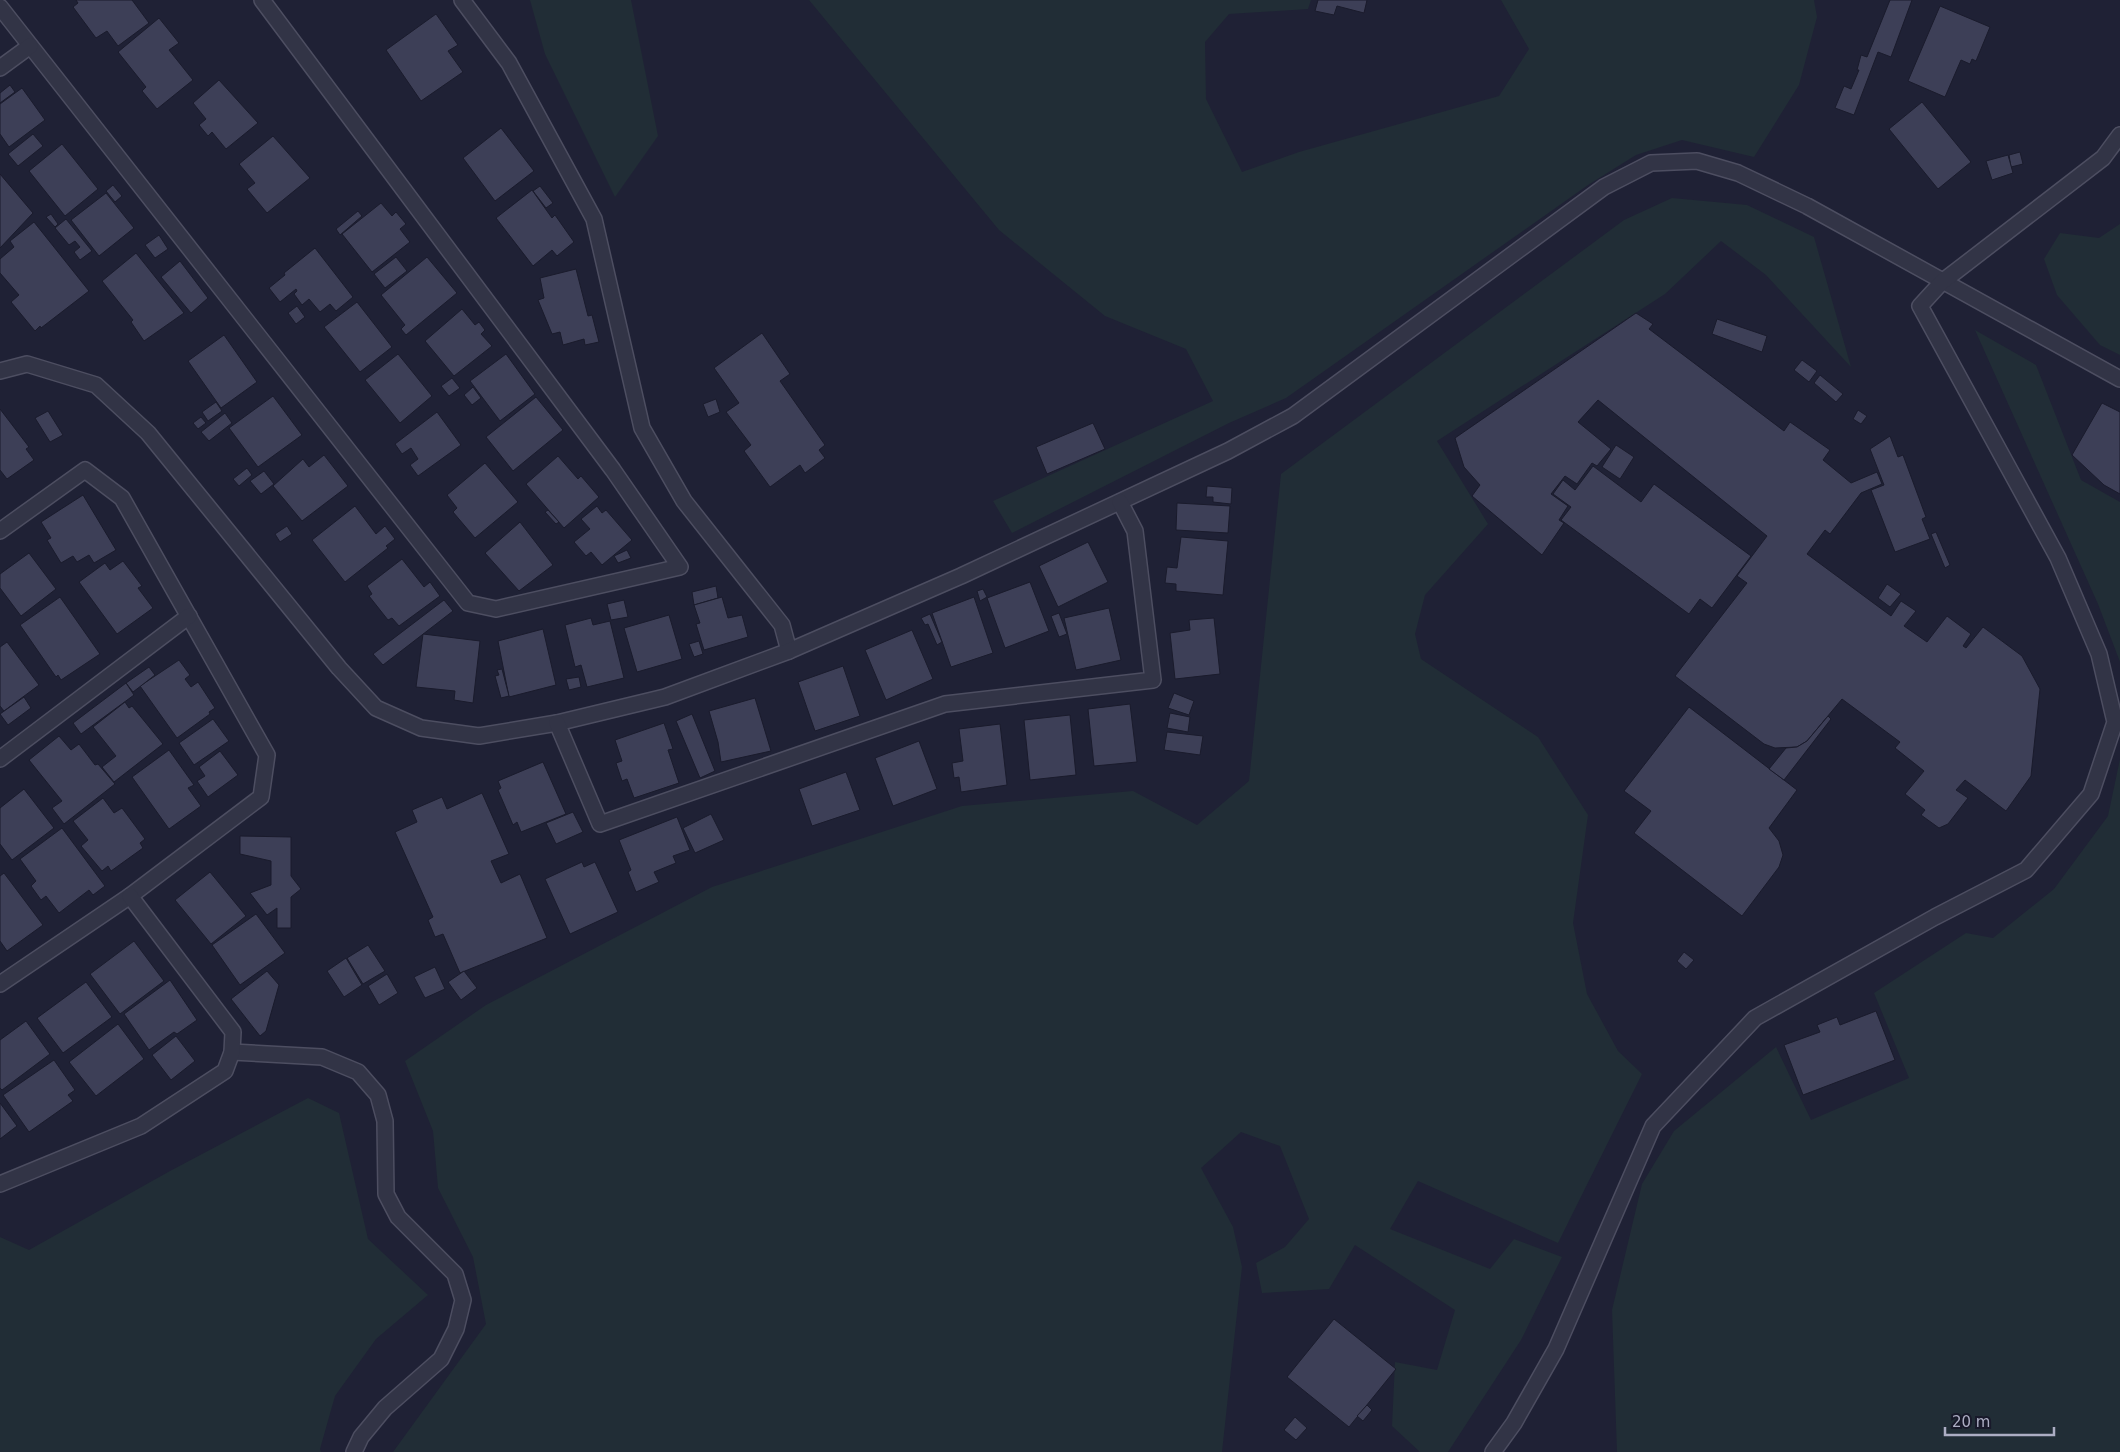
<svg xmlns="http://www.w3.org/2000/svg" width="2120" height="1452" font-family="'DejaVu Sans',sans-serif">
	<rect width="100%" height="100%" fill="#1f2135"/>
	<!-- green -->
	<g fill="#212d36">
		<path d="M530 0H631L658 136 615 197 545 54Z"/>
		<path d="M809 0H1311L1308 9 1229 14 1205 42 1206 99 1242 172 1299 152 1499 96 1529 49 1501 0H1814L1817 17 1799 85 1754 157 1682 140 1636 155 1588 185 1286 398 1229 423 1012 533 993 501 1213 401 1186 349 1105 316 999 230Z"/>
		<path d="M1672 198 1747 205 1814 237 1851 367 1766 275 1721 241 1665 294 1437 441 1488 524 1425 595 1415 634 1421 659 1538 737 1588 815 1573 923 1587 994 1618 1051 1642 1074 1558 1243 1418 1181 1390 1229 1490 1269 1514 1239 1562 1257 1521 1340 1448 1452H1420L1392 1426 1395 1362 1437 1370 1455 1310 1355 1245 1329 1289 1262 1293 1256 1263 1285 1247 1309 1219 1280 1146 1241 1132 1201 1168 1233 1227 1242 1267 1222 1452H393L486 1324 473 1257 438 1188 433 1131 405 1061 486 1005 712 887 962 806 1133 791 1197 825 1249 781 1281 474 1624 220Z"/>
		<path d="M2120 224V355L2100 345 2057 295 2044 259 2060 233 2099 238Z"/>
		<path d="M1975 330 2036 365 2081 480 2120 502V662L2098 604Z"/>
		<path d="M2120 759V1452H1617L1612 1310 1642 1184 1674 1131 1776 1047 1811 1120 1909 1078 1874 993 1966 933 1993 938 2054 889 2108 816Z"/>
		<path d="M308 1098 339 1113 368 1239 428 1295 376 1339 335 1396 320 1449 321 1452H0V1237L29 1250 170 1171Z"/>
	</g>
	<!-- building -->
	<g fill="#3d3f57" stroke="#1a1b2c">
		<path d="M76 0H132L149 23 118 46 107 31 96 38 73 7 78 3Z"/>
		<path d="M1318 0H1367L1364 13 1337 6 1334 15 1315 11Z"/>
		<path d="M1890 0H1912L1891 57 1878 52 1854 115 1835 108 1844 86 1851 89 1859 70H1857L1861 55 1867 57Z"/>
		<path d="M1940 6 1990 27 1976 61 1972 59 1970 64 1961 60 1945 97 1908 81Z"/>
		<path d="M436 14 458 45 448 51 463 72 421 101 386 50Z"/>
		<path d="M159 18 179 43 169 50 193 80 157 109 142 91 146 87 118 52Z"/>
		<path d="M219 80 258 123 226 149 212 132 208 136 199 125 206 119 193 103Z"/>
		<path d="M10 85 15 92 0 103V93Z"/>
		<path d="M22 88 45 120 9 147 0 134V104Z"/>
		<path d="M1922 102 1971 162 1938 189 1889 129Z"/>
		<path d="M501 128 534 171 495 201 463 158Z"/>
		<path d="M33 134 43 146 18 166 8 154Z"/>
		<path d="M273 136 310 178 267 213 247 189 255 183 239 164Z"/>
		<path d="M62 144 98 189 65 216 29 171Z"/>
		<path d="M2020 152 2023 164 2011 167 2009 155Z"/>
		<path d="M2008 155 2013 173 1992 180 1986 161Z"/>
		<path d="M0 174 33 213 0 248Z"/>
		<path d="M113 185 122 196 115 202 106 191Z"/>
		<path d="M540 186 553 203 546 208 533 191Z"/>
		<path d="M532 190 552 218 555 215 574 242 557 256 552 250 533 266 496 218Z"/>
		<path d="M106 193 134 228 99 256 71 220Z"/>
		<path d="M381 203 392 216 396 212 406 224 400 229 410 242 372 272 342 234Z"/>
		<path d="M358 211 362 216 340 235 336 229Z"/>
		<path d="M51 214 58 224 55 227 46 217Z"/>
		<path d="M66 219 92 251 80 260 74 252 80 247 75 241 69 245 55 228Z"/>
		<path d="M34 222 89 291 41 328 40 326 35 331 11 302 19 295 0 273V259L14 247 10 241Z"/>
		<path d="M159 235 168 249 155 258 145 245Z"/>
		<path d="M315 248 353 297 336 311 330 304 320 312 309 299 302 305 294 294 297 291 296 289 280 302 269 288 285 275 284 273Z"/>
		<path d="M136 253 184 313 144 341 131 322 133 320 102 281Z"/>
		<path d="M396 257 407 271 385 288 374 274Z"/>
		<path d="M427 257 457 293 406 335 401 329 405 325 381 295Z"/>
		<path d="M180 261 208 298 191 313 161 277Z"/>
		<path d="M576 269 588 316 592 315 599 342 585 345 584 339 563 345 560 332 552 334 538 300 544 298 540 278Z"/>
		<path d="M357 302 392 347 360 372 324 327Z"/>
		<path d="M297 306 305 317 296 324 288 313Z"/>
		<path d="M462 309 475 325 479 322 485 330 481 334 492 346 454 376 425 341Z"/>
		<path d="M1636 313 1653 324 1649 329 1784 431 1790 422 1830 450 1823 460 1851 483 1877 472 1882 484 1861 493 1830 534 1825 530 1807 554 1891 616 1901 601 1916 611 1904 626 1927 642 1947 616 1971 634 1963 646 1966 648 1983 627 2022 656 2040 689 2031 776 2006 811 1965 780 1956 790 1968 798 1948 824 1939 828 1921 815 1925 810 1905 794 1924 771 1895 748 1900 742 1842 699 1807 741 1797 747 1775 748 1764 744 1675 676 1747 583 1737 576 1767 536 1598 400 1578 422 1611 449 1597 466 1592 463 1577 484 1565 476 1551 494 1568 506 1559 520 1564 523 1542 555 1472 496 1480 485 1464 467 1455 438Z"/>
		<path d="M1717 319 1767 336 1762 352 1712 334Z"/>
		<path d="M762 333 790 374 780 381 825 445 819 450 825 458 805 473 800 465 770 487 744 451 751 445 726 412 739 403 714 368Z"/>
		<path d="M224 335 257 382 221 408 188 361Z"/>
		<path d="M398 354 432 396 400 423 365 380Z"/>
		<path d="M506 354 535 394 500 421 470 381Z"/>
		<path d="M1802 360 1817 371 1809 382 1794 370Z"/>
		<path d="M1820 375 1843 394 1836 402 1814 383Z"/>
		<path d="M452 378 460 388 449 396 441 386Z"/>
		<path d="M473 387 481 398 472 405 464 395Z"/>
		<path d="M273 396 302 435 258 467 229 428Z"/>
		<path d="M536 397 563 430 513 471 486 437Z"/>
		<path d="M716 399 720 412 708 417 703 404Z"/>
		<path d="M216 402 222 411 208 421 202 412Z"/>
		<path d="M2102 403 2120 412V494L2104 485 2072 455Z"/>
		<path d="M0 409 29 447 26 449 34 460 7 479 0 470Z"/>
		<path d="M1858 410 1867 416 1861 424 1853 419Z"/>
		<path d="M48 411 63 435 50 442 35 418Z"/>
		<path d="M437 412 461 445 418 476 410 465 418 459 411 448 402 454 395 444Z"/>
		<path d="M225 413 232 423 209 441 201 432Z"/>
		<path d="M201 417 206 423 198 429 193 423Z"/>
		<path d="M1093 423 1105 449 1047 474 1036 447Z"/>
		<path d="M1890 436 1898 457 1903 455 1926 517 1922 519 1930 539 1895 552 1871 490 1884 485 1870 449Z"/>
		<path d="M1616 445 1634 457 1620 479 1602 467Z"/>
		<path d="M324 455 348 486 302 521 273 486 303 459 309 467Z"/>
		<path d="M558 456 578 479 581 476 599 497 564 528 526 484Z"/>
		<path d="M485 463 518 502 475 538 453 512 457 508 447 495Z"/>
		<path d="M1593 466 1641 502 1654 484 1751 556 1712 608 1700 599 1689 614 1561 520 1571 507 1553 494 1563 480 1575 490Z"/>
		<path d="M247 468 252 475 239 486 233 479Z"/>
		<path d="M264 471 274 484 261 494 250 481Z"/>
		<path d="M1207 486 1232 488 1231 504 1213 502V497H1206Z"/>
		<path d="M83 495 116 550 94 563 89 555 77 562 73 556 61 563 47 540 51 538 41 522Z"/>
		<path d="M1177 503 1230 506 1228 533 1176 530Z"/>
		<path d="M355 506 376 534 385 526 395 539 386 546 388 548 345 582 312 540Z"/>
		<path d="M597 506 602 513 606 510 632 540 602 565 591 552 586 556 574 542 590 529 581 519Z"/>
		<path d="M548 510 559 522 556 524 545 512Z"/>
		<path d="M520 522 553 565 519 591 485 553Z"/>
		<path d="M287 526 292 534 280 542 275 534Z"/>
		<path d="M1936 532 1950 565 1945 568 1931 534Z"/>
		<path d="M1181 537 1228 541 1223 595 1176 591V584L1165 583 1167 567 1177 568Z"/>
		<path d="M1088 542 1108 582 1058 607 1039 566Z"/>
		<path d="M627 550 631 558 618 563 614 556Z"/>
		<path d="M29 553 56 589 21 616 0 588V574Z"/>
		<path d="M402 559 424 587 430 582 440 596 399 626 392 618 388 620 369 596 372 594 367 586Z"/>
		<path d="M123 561 142 586 138 588 153 608 117 634 79 582 105 563 110 570Z"/>
		<path d="M1030 582 1049 631 1005 648 987 598Z"/>
		<path d="M1887 584 1901 594 1890 607 1878 598Z"/>
		<path d="M716 586 718 598 694 605 692 592Z"/>
		<path d="M983 589 987 597 980 601 977 591Z"/>
		<path d="M60 597 100 654 61 680 58 675 56 677 20 625Z"/>
		<path d="M722 597 728 618 742 615 748 637 704 650 696 624 700 623 694 605Z"/>
		<path d="M974 597 993 653 951 667 932 613Z"/>
		<path d="M444 600 453 611 383 665 373 654Z"/>
		<path d="M624 600 628 617 611 620 607 604Z"/>
		<path d="M1109 608 1121 660 1076 670 1064 618Z"/>
		<path d="M1059 613 1067 634 1059 637 1051 616Z"/>
		<path d="M930 614 942 642 937 645 928 624 925 625 921 618Z"/>
		<path d="M669 615 682 659 637 672 624 628Z"/>
		<path d="M591 618 593 625 610 621 624 678 587 687 581 665 575 667 565 625Z"/>
		<path d="M1214 618 1220 674 1175 679 1170 633 1190 630 1189 620Z"/>
		<path d="M543 629 556 685 509 697 498 641Z"/>
		<path d="M912 630 933 679 886 700 865 650Z"/>
		<path d="M423 634 480 641 473 703 454 700 455 691 416 687Z"/>
		<path d="M699 641 703 654 694 657 689 644Z"/>
		<path d="M7 642 39 685 4 711 0 706V647Z"/>
		<path d="M179 660 190 675 185 679 191 687 198 682 215 708 209 712 210 714 177 738 140 686Z"/>
		<path d="M843 666 860 716 815 731 798 682Z"/>
		<path d="M149 667 155 675 133 692 126 683Z"/>
		<path d="M502 669 509 696 501 698 495 676 499 675 497 670Z"/>
		<path d="M579 677 581 687 569 690 566 679Z"/>
		<path d="M126 683 134 695 81 734 73 723Z"/>
		<path d="M1174 693 1194 701 1189 715 1168 708Z"/>
		<path d="M24 697 31 708 8 725 0 714Z"/>
		<path d="M755 698 771 751 721 762 718 742 709 711Z"/>
		<path d="M125 702 129 708 132 706 163 744 114 782 102 767 116 756 93 727Z"/>
		<path d="M1130 704 1137 762 1094 766 1088 709Z"/>
		<path d="M1689 707 1797 790 1769 828 1779 841 1783 855 1779 867 1742 916 1634 833 1651 811 1624 791Z"/>
		<path d="M1170 713 1190 717 1188 732 1167 728Z"/>
		<path d="M692 714 715 771 700 778 676 721Z"/>
		<path d="M1070 715 1076 775 1030 780 1024 720Z"/>
		<path d="M1828 716 1831 719 1784 780 1769 769 1786 748 1797 747 1807 741Z"/>
		<path d="M213 719 229 741 194 765 179 743Z"/>
		<path d="M664 723 673 749 668 750 679 783 634 798 627 779 622 781 616 763 622 761 615 740Z"/>
		<path d="M1000 724 1007 785 961 792 959 777 954 778 952 763 963 761 959 729Z"/>
		<path d="M1167 732 1203 736 1200 755 1164 750Z"/>
		<path d="M59 736 71 750 79 744 95 765 98 764 115 784 64 824 52 808 62 801 29 760Z"/>
		<path d="M919 741 937 789 893 806 875 758Z"/>
		<path d="M169 750 194 785 188 788 201 806 169 829 132 777Z"/>
		<path d="M220 751 238 775 208 797 197 781 205 776 199 767Z"/>
		<path d="M543 762 566 814 521 832 517 822 513 825 498 790 501 788 498 781Z"/>
		<path d="M846 772 860 810 812 826 799 789Z"/>
		<path d="M24 789 54 828 12 860 0 844V808Z"/>
		<path d="M482 793 509 854 491 861 501 883 520 874 547 938 460 973 443 934 435 937 428 920 433 917 395 832 417 822 412 810 442 797 447 809Z"/>
		<path d="M103 798 114 813 122 808 145 839 140 843 143 848 111 871 108 866 102 871 81 846 88 840 73 821Z"/>
		<path d="M573 812 583 832 556 844 546 823Z"/>
		<path d="M711 814 724 840 695 853 683 828Z"/>
		<path d="M677 817 690 850 673 856 676 863 654 872 659 882 636 892 628 872 631 870 619 840Z"/>
		<path d="M62 828 105 886 93 895 89 890 59 913 46 896 41 900 31 886 36 881 20 859Z"/>
		<path d="M240 836 291 837V876L301 889 291 897V928H277V908L267 915 250 893 271 885V861L240 854Z"/>
		<path d="M582 862 584 867 595 862 618 912 570 934 545 879Z"/>
		<path d="M210 872 246 916 211 944 175 900Z"/>
		<path d="M4 873 43 925 7 951 0 941V876Z"/>
		<path d="M256 914 285 953 240 985 212 945Z"/>
		<path d="M134 941 164 981 120 1014 90 974Z"/>
		<path d="M368 945 385 971 363 984 347 958Z"/>
		<path d="M1684 952 1694 960 1686 969 1677 961Z"/>
		<path d="M346 958 362 985 344 997 327 971Z"/>
		<path d="M435 967 445 989 425 998 414 977Z"/>
		<path d="M267 971 279 985 266 1031 260 1036 231 999Z"/>
		<path d="M464 971 477 988 461 1000 448 982Z"/>
		<path d="M387 974 398 993 379 1005 368 986Z"/>
		<path d="M170 980 197 1020 177 1034 174 1032 149 1050 124 1014Z"/>
		<path d="M86 982 112 1017 63 1053 37 1018Z"/>
		<path d="M1876 1011 1895 1060 1803 1095 1784 1045 1820 1032 1817 1025 1837 1017 1840 1025Z"/>
		<path d="M26 1021 50 1054 2 1090 0 1088V1040Z"/>
		<path d="M118 1024 144 1059 96 1096 69 1062Z"/>
		<path d="M176 1036 195 1061 171 1080 152 1055Z"/>
		<path d="M54 1060 75 1090 68 1095 73 1101 29 1132 3 1095Z"/>
		<path d="M0 1103 17 1126 0 1139Z"/>
		<path d="M1334 1319 1396 1369 1349 1427 1287 1377Z"/>
		<path d="M1367 1405 1372 1410 1363 1421 1357 1416Z"/>
		<path d="M1295 1417 1307 1428 1296 1440 1284 1430Z"/>
	</g>
	<g fill="none" stroke-linecap="round" stroke-linejoin="round">
		<defs>
			<g id="minor">
				<path d="M462 0 509 63 594 219 642 428 684 501 782 625 789 651"/>
				<path d="M0 7 468 603 496 609 680 567 613 470 262 0"/>
				<path d="M0 68 30 46"/>
				<path d="M0 371 27 364 96 385 148 433 339 668 376 708 421 728 479 736 557 723 665 697 789 651 961 576 1228 451 1293 416 1604 187 1651 163 1697 161 1738 173 1807 206 2120 379"/>
				<path d="M0 531 85 470 122 498 267 755 261 797 130 896 0 984"/>
				<path d="M557 723 600 824 945 704 1153 680 1135 531 1120 502"/>
				<path d="M0 759 189 616"/>
				<path d="M232 1052 322 1057 358 1072 378 1095 385 1121 386 1194 398 1217 455 1274 463 1300 456 1329 441 1359 385 1408 361 1437 354 1452"/>
				<path d="M0 1184 141 1126 225 1071 232 1052 233 1032 130 896"/>
				<path d="M1493 1452 1514 1423 1556 1349 1653 1126 1755 1018 1935 917 2026 870 2091 794 2115 722 2099 654 2058 558 1920 306 1942 282 2103 158 2120 135"/>
			</g>
		</defs>
		<!-- minor casing -->
		<use href="#minor" stroke="#4d4e61" stroke-width="18"/>
		<!-- minor -->
		<use href="#minor" stroke="#323446" stroke-width="15"/>
	</g>
	<!-- scale -->
	<path d="M1945 1427v8h109v-8" fill="none" stroke="#acadc3" stroke-width="2.5"/>
	<text x="1952" y="1427" font-size="15" fill="#acadc3" stroke="#18192a" stroke-width="4" paint-order="stroke">20 m</text>
</svg>
